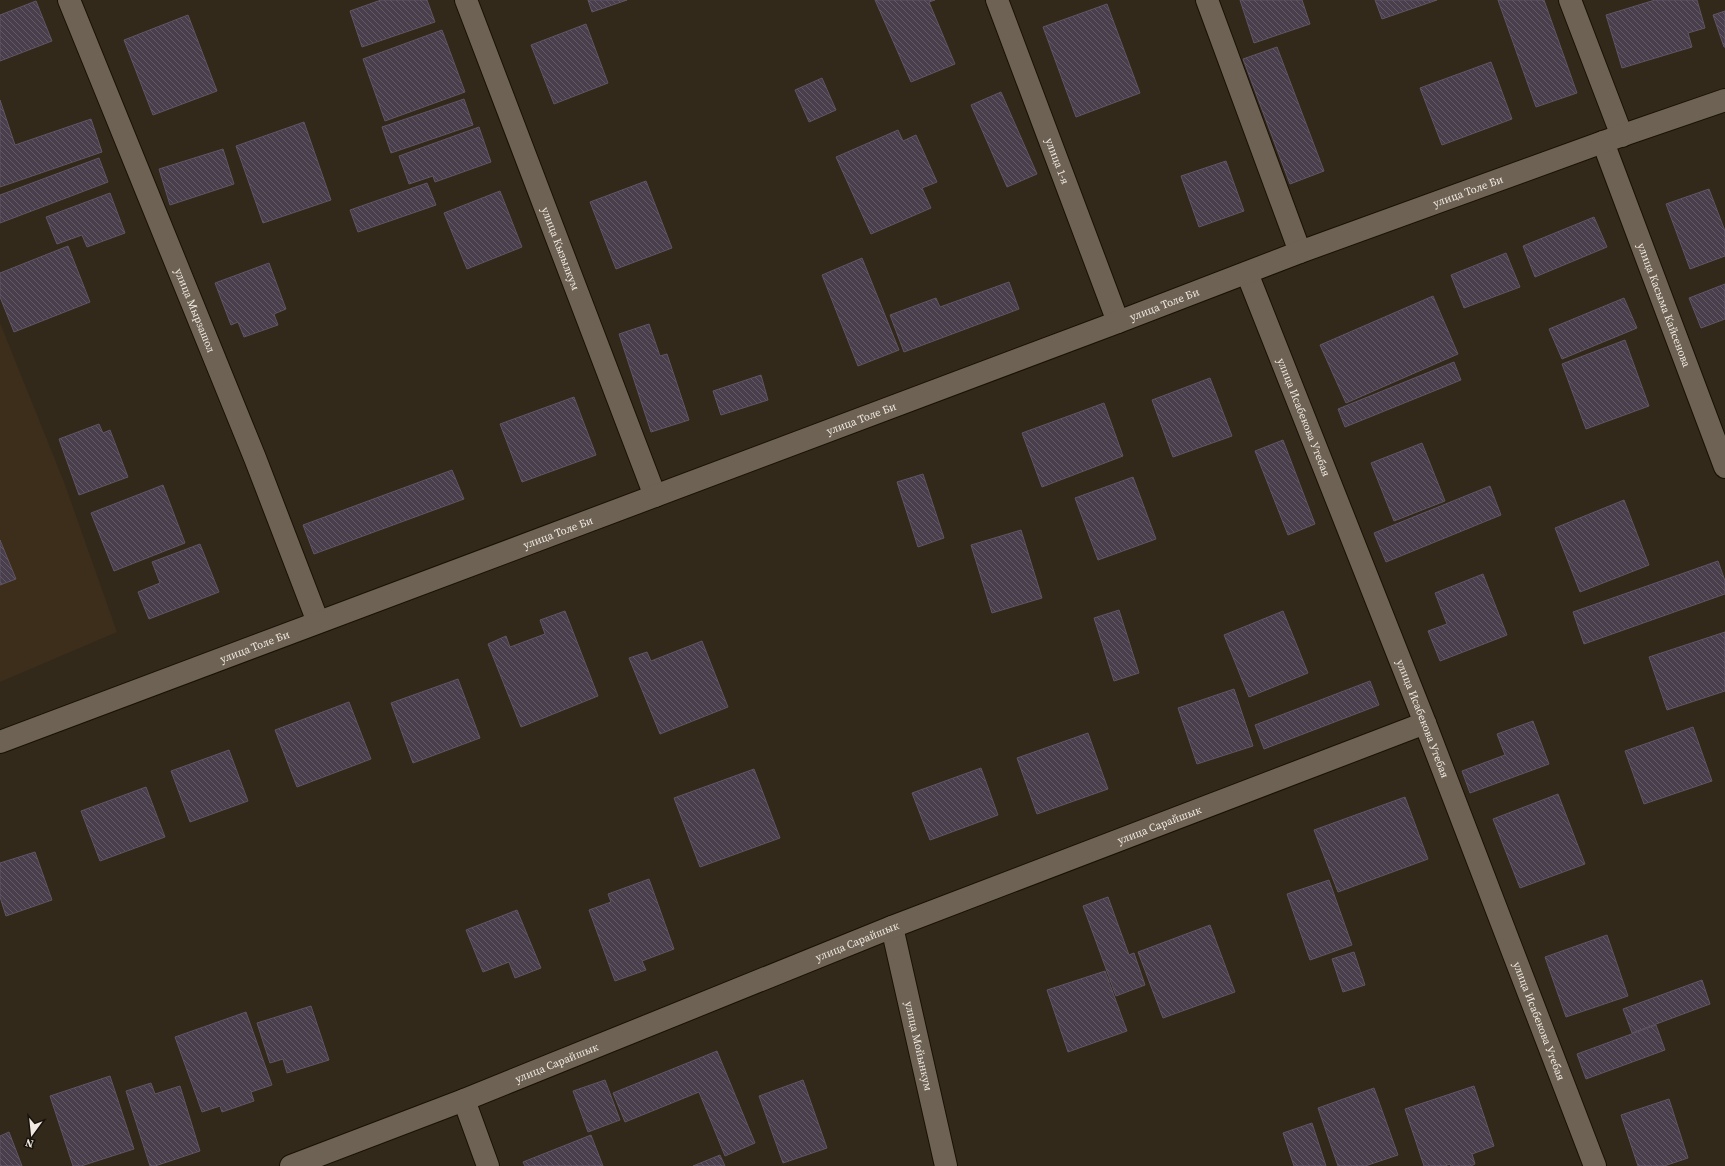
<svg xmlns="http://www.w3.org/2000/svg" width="1725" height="1166" font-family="'Source Serif 4',serif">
	<defs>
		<pattern id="building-back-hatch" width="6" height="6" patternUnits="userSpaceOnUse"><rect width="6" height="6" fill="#483e4c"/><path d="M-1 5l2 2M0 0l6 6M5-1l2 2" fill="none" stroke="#635a66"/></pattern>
	</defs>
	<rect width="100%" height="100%" fill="#32291b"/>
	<!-- built -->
	<path fill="#3c2e1b" d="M0 323 64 482 117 632 0 682Z"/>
	<!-- building -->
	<g fill="url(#building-back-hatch)" stroke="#605564">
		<path d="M381 0H427L435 22 362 47 350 11Z"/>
		<path d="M588 0H627L592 12Z"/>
		<path d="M875 0H935L929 2 955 64 911 82Z"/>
		<path d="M1240 0H1302L1310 24 1254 43Z"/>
		<path d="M1375 0H1437L1382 19Z"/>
		<path d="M1498 0H1544L1577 93 1536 107Z"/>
		<path d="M1655 0H1697L1705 28 1688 33 1692 47 1622 68 1606 15Z"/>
		<path d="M36 1 52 41 0 61V15Z"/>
		<path d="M1107 4 1140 93 1076 117 1043 27Z"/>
		<path d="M1725 11V47H1724L1713 15Z"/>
		<path d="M188 15 217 91 153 115 124 40Z"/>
		<path d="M586 24 608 83 554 104 531 45Z"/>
		<path d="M442 30 465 92 385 121 363 59Z"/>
		<path d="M1277 47 1324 171 1290 184 1243 59Z"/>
		<path d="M1491 62 1512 119 1442 145 1420 88Z"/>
		<path d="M822 78 836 110 809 122 795 90Z"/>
		<path d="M1001 92 1037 174 1007 187 971 105Z"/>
		<path d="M464 99 473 125 391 153 382 127Z"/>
		<path d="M0 100 15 145 91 119 102 152 0 187Z"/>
		<path d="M304 122 331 200 263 223 236 146Z"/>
		<path d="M479 127 491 162 435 182 433 176 409 184 399 156Z"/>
		<path d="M898 130 903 141 916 135 937 182 922 188 931 208 871 234 836 157Z"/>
		<path d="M223 149 234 184 170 205 159 169Z"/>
		<path d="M99 158 108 182 0 223V195Z"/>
		<path d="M1226 161 1244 211 1199 227 1181 176Z"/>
		<path d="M646 181 672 248 616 269 590 202Z"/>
		<path d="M427 183 436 205 358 232 350 210Z"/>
		<path d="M1709 189 1725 231V256L1690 269 1666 204Z"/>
		<path d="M500 191 522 247 467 269 444 213Z"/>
		<path d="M110 193 125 233 87 247 82 235 57 244 46 217Z"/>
		<path d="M1594 217 1607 247 1535 277 1523 246Z"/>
		<path d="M68 246 90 302 14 332 0 297V273Z"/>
		<path d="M1506 253 1520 287 1464 308 1451 275Z"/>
		<path d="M862 258 899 350 858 366 822 275Z"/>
		<path d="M269 263 286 309 274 314 278 325 244 337 238 322 231 325 215 283Z"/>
		<path d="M1009 282 1019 309 904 352 890 315 936 298 940 307Z"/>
		<path d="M1725 284V319L1701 328 1689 298Z"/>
		<path d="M1433 296 1458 354 1346 403 1320 345Z"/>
		<path d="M1624 298 1637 328 1562 359 1549 329Z"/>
		<path d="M649 324 660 356 667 354 689 420 651 432 619 334Z"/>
		<path d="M1625 340 1649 406 1586 429 1562 364Z"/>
		<path d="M1454 362 1461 380 1345 427 1338 409Z"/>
		<path d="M761 375 768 400 721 415 713 391Z"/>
		<path d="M1210 378 1232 436 1173 457 1152 400Z"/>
		<path d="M574 397 596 455 522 482 500 424Z"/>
		<path d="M1104 403 1123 456 1042 487 1022 433Z"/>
		<path d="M99 424 103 433 110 430 128 477 79 495 59 439Z"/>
		<path d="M1283 440 1315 524 1288 535 1255 451Z"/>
		<path d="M1422 443 1445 501 1394 521 1371 463Z"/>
		<path d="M452 470 464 499 314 554 303 525Z"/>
		<path d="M923 474 944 538 918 547 897 482Z"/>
		<path d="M1133 477 1156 539 1098 560 1075 498Z"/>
		<path d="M163 485 185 543 114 571 91 513Z"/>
		<path d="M1490 486 1501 515 1386 562 1374 533Z"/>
		<path d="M1624 500 1649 565 1580 592 1555 528Z"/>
		<path d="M1021 530 1042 598 992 613 971 545Z"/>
		<path d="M0 540 16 579 0 585Z"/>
		<path d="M200 544 219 592 149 619 138 592 160 583 152 562Z"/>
		<path d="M1718 561 1725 581V594L1584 644 1573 612Z"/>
		<path d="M1483 574 1507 635 1440 661 1428 631 1447 624 1435 593Z"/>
		<path d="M1119 610 1139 673 1114 681 1094 618Z"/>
		<path d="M565 611 598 696 521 727 488 644 506 636 510 647 545 634 540 620Z"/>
		<path d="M1283 611 1308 673 1249 697 1224 635Z"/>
		<path d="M1725 632V691L1667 710 1649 657Z"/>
		<path d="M702 641 728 707 660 734 629 658 647 652 651 661Z"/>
		<path d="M458 679 480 738 413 763 391 703Z"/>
		<path d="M1370 681 1379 705 1264 749 1255 725Z"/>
		<path d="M1234 689 1253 746 1197 764 1178 708Z"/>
		<path d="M349 702 371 759 297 787 275 730Z"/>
		<path d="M1533 721 1549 764 1470 793 1462 771 1505 755 1497 734Z"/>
		<path d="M1693 727 1712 781 1644 804 1625 751Z"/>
		<path d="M1088 733 1108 789 1037 814 1017 758Z"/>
		<path d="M229 750 248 801 190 822 171 771Z"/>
		<path d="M981 768 998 815 930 840 912 793Z"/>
		<path d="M754 769 780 838 700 867 674 798Z"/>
		<path d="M146 787 165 837 100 861 81 811Z"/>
		<path d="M1558 794 1585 864 1520 888 1493 819Z"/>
		<path d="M1405 797 1428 859 1338 892 1314 830Z"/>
		<path d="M35 852 52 900 6 916 0 897V863Z"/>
		<path d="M649 879 674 949 642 961 646 970 615 981 589 910 611 902 608 894Z"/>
		<path d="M1329 880 1352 945 1310 960 1287 894Z"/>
		<path d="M1108 897 1129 955 1134 953 1145 985 1116 996 1083 906Z"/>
		<path d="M517 910 541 968 515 978 509 962 483 972 466 930Z"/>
		<path d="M1210 925 1235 992 1163 1018 1138 952Z"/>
		<path d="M1607 935 1628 996 1566 1017 1545 957Z"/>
		<path d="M1354 952 1365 985 1343 992 1332 959Z"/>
		<path d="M1105 971 1127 1031 1068 1052 1047 990Z"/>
		<path d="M1702 980 1710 1004 1632 1033 1623 1009Z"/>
		<path d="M311 1006 329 1060 287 1073 283 1059 270 1063 257 1023Z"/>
		<path d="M246 1012 272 1085 251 1092 254 1101 222 1112 220 1106 202 1112 175 1037Z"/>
		<path d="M1656 1025 1665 1050 1586 1079 1577 1054Z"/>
		<path d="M717 1051 755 1143 725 1156 699 1092 625 1122 613 1093Z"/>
		<path d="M110 1076 134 1149 81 1166H73L50 1096Z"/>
		<path d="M605 1080 620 1120 588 1132 573 1091Z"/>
		<path d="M803 1080 827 1148 783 1163 759 1096Z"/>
		<path d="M151 1083 155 1094 180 1086 200 1151 155 1166H150L126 1091Z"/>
		<path d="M1474 1086 1494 1146 1472 1154 1475 1164 1471 1166H1451L1450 1164 1445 1166H1424L1405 1109Z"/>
		<path d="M1374 1088 1398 1155 1365 1166H1338L1318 1108Z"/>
		<path d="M1669 1099 1688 1158 1664 1166H1638L1621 1115Z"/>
		<path d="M1312 1123 1326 1166H1294L1283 1133Z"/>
		<path d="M9 1132 22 1166H0V1136Z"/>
		<path d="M591 1135 603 1166H525L523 1162Z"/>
		<path d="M720 1155 725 1166H693Z"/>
	</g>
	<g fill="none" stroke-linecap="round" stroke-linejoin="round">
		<defs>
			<g id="minor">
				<path id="s1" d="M69 0 255 458 318 622"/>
				<path id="s2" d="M466 0 655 496"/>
				<path id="s3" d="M997 0 1118 322"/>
				<path d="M1207 0 1300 252"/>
				<path d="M1570 0 1622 136"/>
				<path id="s4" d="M1603 142 1725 467"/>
				<path id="s5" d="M1247 273 1425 723 1595 1166"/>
				<path id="s6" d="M0 742 1118 322 1300 252 1603 142 1725 100"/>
				<path id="s7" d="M892 927 946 1166"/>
				<path d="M464 1100 488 1166"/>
				<path id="s8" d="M291 1166 464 1100 892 927 1425 723"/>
			</g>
		</defs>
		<!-- minor casing -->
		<use href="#minor" stroke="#1a1105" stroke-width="24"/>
		<!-- minor -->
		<use href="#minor" stroke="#6d6253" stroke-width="22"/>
	</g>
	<g text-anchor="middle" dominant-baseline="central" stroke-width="3" stroke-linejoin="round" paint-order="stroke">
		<!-- street labels -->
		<g font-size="11" fill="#f0e9e1" stroke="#17120c">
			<text stroke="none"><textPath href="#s3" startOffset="172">улица 1-я</textPath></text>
			<text stroke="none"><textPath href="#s6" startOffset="1568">улица Толе Би</textPath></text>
			<text stroke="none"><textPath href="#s2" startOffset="266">улица Кызылкум</textPath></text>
			<text stroke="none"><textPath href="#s6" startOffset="1244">улица Толе Би</textPath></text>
			<text stroke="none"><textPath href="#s4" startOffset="174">улица Касыма Кайсенова</textPath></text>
			<text stroke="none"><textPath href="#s1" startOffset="335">улица Мырзашол</textPath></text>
			<text stroke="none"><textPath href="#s5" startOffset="155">улица Исабекова Утебая</textPath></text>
			<text stroke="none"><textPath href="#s6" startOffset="920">улица Толе Би</textPath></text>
			<text stroke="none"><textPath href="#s6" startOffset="596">улица Толе Би</textPath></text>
			<text stroke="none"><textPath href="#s6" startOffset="272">улица Толе Би</textPath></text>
			<text stroke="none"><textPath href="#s5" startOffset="479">улица Исабекова Утебая</textPath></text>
			<text stroke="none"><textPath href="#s8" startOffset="933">улица Сарайшык</textPath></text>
			<text stroke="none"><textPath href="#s8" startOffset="609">улица Сарайшык</textPath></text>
			<text stroke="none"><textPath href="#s5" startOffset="803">улица Исабекова Утебая</textPath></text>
			<text stroke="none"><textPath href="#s7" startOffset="122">улица Мойынкум</textPath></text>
			<text stroke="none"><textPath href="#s8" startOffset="285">улица Сарайшык</textPath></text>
		</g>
	</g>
	<!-- north arrow -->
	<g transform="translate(32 1134) rotate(195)" stroke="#17120c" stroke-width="3" paint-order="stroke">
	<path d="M0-3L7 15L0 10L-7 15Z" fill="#f0e9e1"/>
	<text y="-6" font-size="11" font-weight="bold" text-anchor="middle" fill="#f0e9e1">N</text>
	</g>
</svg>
